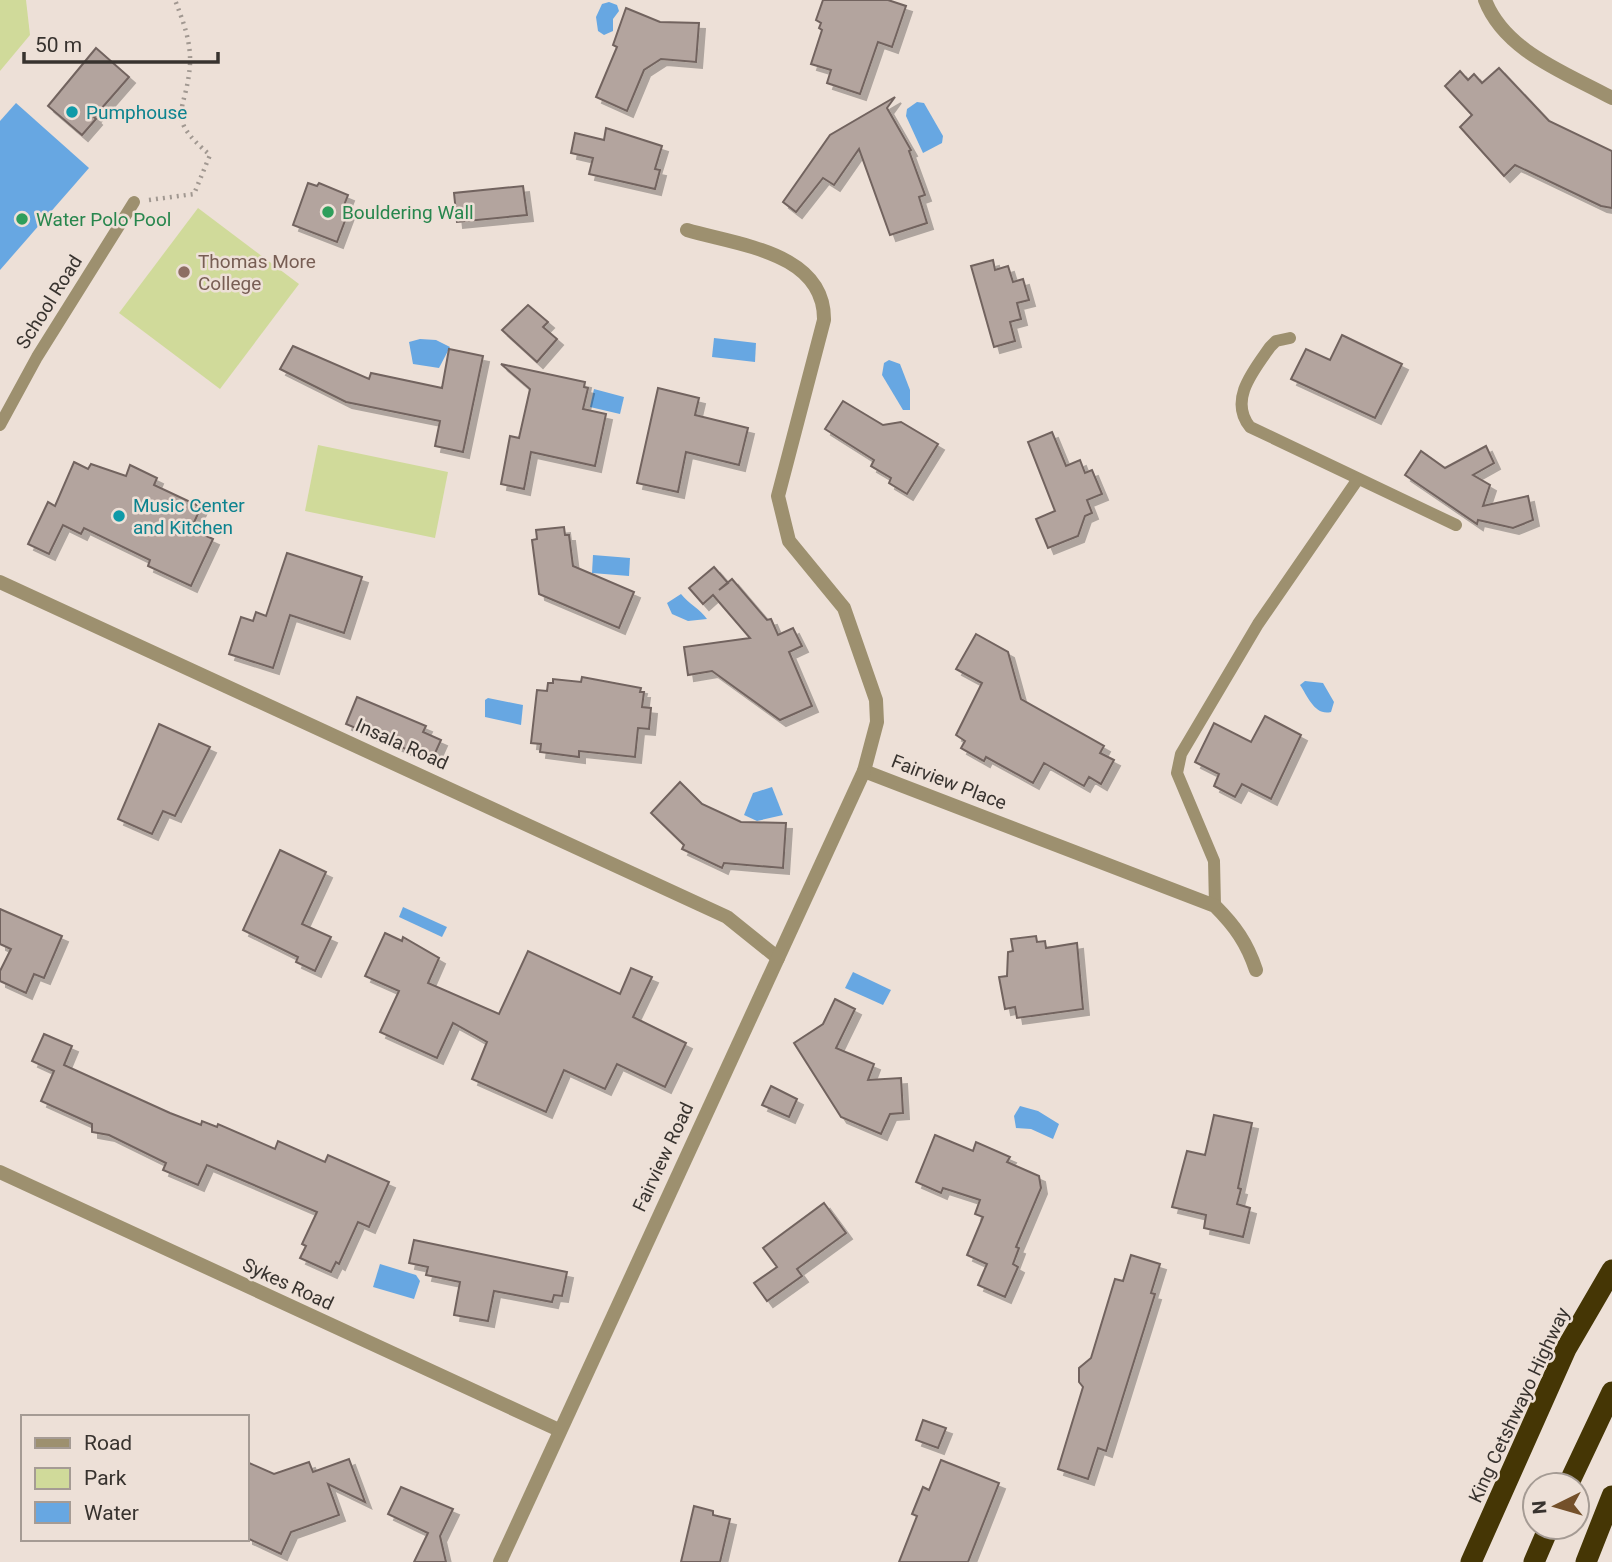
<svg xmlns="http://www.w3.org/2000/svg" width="1612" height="1562" font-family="Roboto,sans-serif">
	<defs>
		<filter id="shadow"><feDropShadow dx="6" dy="6" stdDeviation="0" flood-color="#0004"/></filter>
	</defs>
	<rect width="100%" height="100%" fill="#ede0d7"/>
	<!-- green -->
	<g fill="#d0da9a">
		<path d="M0 0H26L30 35 0 71Z"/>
		<path d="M198 208 299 284 220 389 119 313Z"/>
		<path d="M318 445 448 472 435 538 305 511Z"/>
	</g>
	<!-- water -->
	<g fill="#67a7e2">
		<path d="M609 2 617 5 619 11 613 19V31L604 35 598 31 596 17 602 4Z"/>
		<path d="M917 102 924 103 943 136 942 143 923 153 906 116 907 109Z"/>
		<path d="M16 103 89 168 0 270V121Z"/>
		<path d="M714 338 756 343 755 362 712 357Z"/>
		<path d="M420 339 436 340 450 347 439 368 413 364 409 342Z"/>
		<path d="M889 360 900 364 910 390V410H903L882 375 884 363Z"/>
		<path d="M594 389 624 397 620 414 590 407Z"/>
		<path d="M593 555 630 558 629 576 592 573Z"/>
		<path d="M681 594C689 604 700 609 707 619L688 621 672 614 667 603Z"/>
		<path d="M1305 681 1323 683 1334 702 1331 712C1315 716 1308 697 1300 685Z"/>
		<path d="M488 698 523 705 521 725 485 717V700Z"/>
		<path d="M772 787 783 815 757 821 744 815 753 793Z"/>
		<path d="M403 907 447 927 442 937 399 917Z"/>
		<path d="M853 972 891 990 883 1005 845 988Z"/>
		<path d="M1020 1106 1038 1111 1059 1124 1053 1139 1031 1129 1016 1128 1014 1116Z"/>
		<path d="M380 1264 416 1275 420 1281 414 1299 373 1287Z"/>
	</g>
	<!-- building -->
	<g fill="#b3a49e" stroke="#72645f" stroke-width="2" filter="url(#shadow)">
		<path d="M823 0H888L906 6 892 47 878 42 860 94 827 83 831 70 811 64 822 30 819 28 821 23 816 20Z"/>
		<path d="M626 8 660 22 699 23 696 62 661 59 644 70 627 111 596 97 617 47 613 45Z"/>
		<path d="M96 48 129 77 94 117 96 119 82 135 48 106Z"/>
		<path d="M1499 68 1549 121 1612 151V208L1601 206 1515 165 1504 176 1460 127 1472 115 1445 86 1460 71 1468 80 1474 74 1482 83Z"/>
		<path d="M895 97 887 108 911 150 909 151 925 195 919 197 927 223 890 235 859 149 834 185 823 178 796 212 783 202 830 135Z"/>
		<path d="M606 128 662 146 655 169 660 170 655 189 589 174 593 158 571 153 575 133 604 140Z"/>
		<path d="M308 183 317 186 319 183 348 195 343 208 349 210 337 242 293 225Z"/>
		<path d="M523 186 527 215 457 222 454 193Z"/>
		<path d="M993 260 995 270 1008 266 1013 282 1023 279 1029 300 1017 303 1021 319 1010 322 1015 341 994 347 971 266Z"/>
		<path d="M528 305 548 322 543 327 557 339 537 362 502 330Z"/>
		<path d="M1342 335 1402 364 1375 418 1291 379 1306 349 1330 360Z"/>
		<path d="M293 346 369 379 371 373 442 388 449 349 483 356 463 452 435 446 440 421 346 402 280 369Z"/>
		<path d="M501 364 585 382 584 387 588 388 583 409 606 414 595 466 531 452 524 489 501 484 510 436 519 438 530 389Z"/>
		<path d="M658 388 699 398 695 415 748 428 739 465 686 452 678 492 637 483Z"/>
		<path d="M843 401 883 425 901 422 938 444 907 494 889 483 891 478 871 466 874 460 825 429Z"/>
		<path d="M1052 432 1066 466 1080 460 1085 473 1092 470 1102 494 1087 500 1092 513 1085 516 1078 536 1048 548 1036 519 1055 511 1028 442Z"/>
		<path d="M1486 446 1494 463 1473 475 1490 485 1483 506 1528 496 1533 520 1513 528 1478 520 1477 524 1405 475 1421 451 1445 468Z"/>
		<path d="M74 462 88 469 91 464 126 476 130 465 157 478 154 485 201 507 191 529 213 539 191 586 148 566 150 560 84 528 81 534 63 525 49 554 28 544 48 502 55 506Z"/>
		<path d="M564 527 565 535H569L573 566 634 592 619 628 539 594 532 540 537 539 536 530Z"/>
		<path d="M287 553 362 577 344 633 290 615 273 668 229 654 241 617 253 621 256 612 266 616Z"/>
		<path d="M714 567 728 583 719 590 732 579 767 620 771 619 778 635 793 628 802 646 789 652 812 706 780 720 712 671 688 675 684 647 750 638 713 595 703 604 689 588Z"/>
		<path d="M976 634 1008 652 1021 699 1104 746 1100 753 1114 760 1101 784 1089 777 1084 786 1044 763 1033 783 986 757 984 761 961 748 965 741 956 735 982 683 956 669Z"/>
		<path d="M582 677 641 688 640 692H644L642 707 651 708 649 729 638 728 635 757 579 751V757L540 752 541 744 531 743 537 690 547 691 548 683H553V679L581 682Z"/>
		<path d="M357 697 426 726 423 732 441 740 432 760 346 724Z"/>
		<path d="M1265 716 1301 735 1271 799 1242 784 1235 797 1214 786 1219 774 1195 762 1214 723 1251 742Z"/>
		<path d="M159 724 210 747 175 816 163 811 152 834 118 819Z"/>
		<path d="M680 782 702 804 741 822 786 823 783 868 724 863 722 868 682 849 684 845 651 813Z"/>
		<path d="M280 850 326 872 302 924 331 937 315 971 296 962 298 957 243 930Z"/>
		<path d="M0 909 62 936 44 978 34 974 26 993 0 981V971L11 949 0 944Z"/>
		<path d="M385 933 402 941 403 937 439 958 428 983 499 1014 528 951 620 994 631 968 652 977 633 1017 686 1043 665 1087 617 1064 605 1089 564 1070 546 1112 472 1079 487 1042 453 1023 437 1058 380 1032 399 991 365 976Z"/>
		<path d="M1036 936 1037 942 1045 941 1046 948 1077 943 1083 1009 1017 1018 1015 1007 1005 1009 999 977 1007 976 1008 952 1013 951 1011 939Z"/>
		<path d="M835 999 855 1009 836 1048 874 1064 868 1080 901 1078 903 1113 890 1114 881 1134 841 1117 794 1043 823 1024Z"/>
		<path d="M44 1034 72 1046 64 1065 170 1113 201 1125 202 1121 217 1127 218 1124 275 1149 278 1141 325 1162 328 1155 389 1182 369 1227 358 1222 339 1264 336 1262 331 1272 300 1258 306 1246 302 1244 317 1212 207 1165 198 1185 163 1170 166 1163 109 1135 92 1132V1124L41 1101 54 1071 32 1061Z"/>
		<path d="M771 1086 797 1099 789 1117 762 1105Z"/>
		<path d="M1214 1115 1252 1123 1238 1188 1241 1189 1237 1204 1250 1208 1243 1237 1204 1228 1206 1215 1172 1207 1187 1151 1205 1155Z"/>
		<path d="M935 1135 973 1151 976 1142 1010 1157 1007 1162 1039 1176 1041 1188 1016 1247 1019 1248 1013 1264 1018 1267 1005 1297 978 1285 987 1264 967 1255 983 1217 975 1214 980 1200 943 1188 941 1193 916 1182Z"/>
		<path d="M824 1203 846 1233 797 1269 802 1276 767 1301 754 1283 777 1267 763 1248Z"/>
		<path d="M414 1240 567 1272 562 1296 554 1295 552 1302 494 1291 488 1321 454 1315 460 1282 426 1275 428 1267 409 1263Z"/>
		<path d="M1131 1255 1160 1264 1151 1293 1155 1294 1106 1451 1098 1448 1088 1479 1058 1469 1083 1387 1079 1382V1368L1091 1358 1115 1279 1123 1281Z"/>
		<path d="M923 1420 946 1428 938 1448 916 1440Z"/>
		<path d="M349 1459 365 1502 328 1484 339 1515 291 1532 281 1554 247 1538V1462L274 1474 309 1462 313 1472Z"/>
		<path d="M941 1460 999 1483 968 1562H899L917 1516 912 1514 923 1487 929 1490Z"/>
		<path d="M401 1487 453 1509 440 1536 446 1562H414L428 1533 388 1514Z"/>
		<path d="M694 1506 713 1511V1515L730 1519 720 1562H681Z"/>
	</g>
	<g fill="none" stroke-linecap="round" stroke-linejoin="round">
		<!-- path -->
		<path stroke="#a19891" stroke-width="4.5" stroke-dasharray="2 5" stroke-linecap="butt" d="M149 200 194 194 210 155C163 115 187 113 190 64 191 41 183 21 175 0"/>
		<!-- service -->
		<g stroke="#9d906f" stroke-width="12">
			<path d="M1290 338 1276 341 1270 347C1254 370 1228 400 1250 427L1456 525"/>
			<path d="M0 425 37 357 134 202"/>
			<path d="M1215 906 1214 861 1177 773 1181 754 1258 624 1358 479"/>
		</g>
		<!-- minor -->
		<g stroke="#9d906f" stroke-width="14">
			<path d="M1485 0C1505 52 1567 73 1612 98"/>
			<path d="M687 230C737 245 825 252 824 320L778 496 789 541 844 608 876 700 877 722 864 771 1215 906C1235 926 1247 943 1256 970"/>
			<path d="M0 582 727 917 778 958"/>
			<path d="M0 1172 559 1430"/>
			<path d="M500 1562 864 771"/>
		</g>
		<!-- motorway -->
		<g stroke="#453605" stroke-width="21">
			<path d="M1568 1485 1612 1392"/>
			<path d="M1471 1562 1566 1349 1612 1270"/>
			<path d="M1534 1562 1549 1527"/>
			<path d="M1586 1562 1612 1496"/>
		</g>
	</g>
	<!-- markers -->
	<g fill="#0f9aa8" stroke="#ede0d7" stroke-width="2.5">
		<circle cx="72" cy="112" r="7"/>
		<circle cx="119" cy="516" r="7"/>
	</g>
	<g fill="#2e9e5b" stroke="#ede0d7" stroke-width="2.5">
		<circle cx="328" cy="212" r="7"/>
		<circle cx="22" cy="219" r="7"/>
	</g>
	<circle fill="#8d6e63" stroke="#ede0d7" stroke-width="2.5" cx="184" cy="272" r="7"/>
	<g text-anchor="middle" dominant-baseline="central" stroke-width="5" stroke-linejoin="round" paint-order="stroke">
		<!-- culture labels -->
		<g font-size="19" fill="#0d838f" stroke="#ede0d7" text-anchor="start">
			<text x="86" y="112">Pumphouse</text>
			<text x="133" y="505">Music Center<tspan x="133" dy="22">and Kitchen</tspan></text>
		</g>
		<!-- leisure labels -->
		<g font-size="19" fill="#27864d" stroke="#ede0d7" text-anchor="start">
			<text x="342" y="212">Bouldering Wall</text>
			<text x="36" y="219">Water Polo Pool</text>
		</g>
		<!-- education labels -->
		<g font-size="19" fill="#785e54" stroke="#ede0d7" text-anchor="start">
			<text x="198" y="261">Thomas More<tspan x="198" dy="22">College</tspan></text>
		</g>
		<!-- street labels -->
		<g font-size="19" fill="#38332f" stroke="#ede0d7">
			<text transform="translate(49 302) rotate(-58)">School Road</text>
			<text transform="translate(402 744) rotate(24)">Insala Road</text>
			<text transform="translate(949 782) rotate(21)">Fairview Place</text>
			<text transform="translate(663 1157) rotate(-65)">Fairview Road</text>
			<text transform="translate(288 1284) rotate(25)">Sykes Road</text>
			<text transform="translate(1519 1405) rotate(-65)">King Cetshwayo Highway</text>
		</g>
	</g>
	<!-- legend -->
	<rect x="21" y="1415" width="228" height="126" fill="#ede0d7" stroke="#a59b94" stroke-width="2"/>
	<rect x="35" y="1438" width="35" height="10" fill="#9d906f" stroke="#a59b94" stroke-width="2"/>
	<text x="84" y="1450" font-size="21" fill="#38332f">Road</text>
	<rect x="35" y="1468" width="35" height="21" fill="#d0da9a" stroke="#a59b94" stroke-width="2"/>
	<text x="84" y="1485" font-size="21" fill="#38332f">Park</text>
	<rect x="35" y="1502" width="35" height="21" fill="#67a7e2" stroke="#a59b94" stroke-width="2"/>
	<text x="84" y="1520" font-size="21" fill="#38332f">Water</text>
	<!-- north arrow -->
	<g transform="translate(1556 1506) rotate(265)"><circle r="33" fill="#ede0d7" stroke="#a59b94" stroke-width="2"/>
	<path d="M0-5L12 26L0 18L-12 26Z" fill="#74502a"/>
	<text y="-10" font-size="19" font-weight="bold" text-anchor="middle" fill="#38332f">N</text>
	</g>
	<!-- scale -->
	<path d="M24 52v10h194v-10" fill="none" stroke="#38332f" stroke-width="3.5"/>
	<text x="35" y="52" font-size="21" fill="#38332f" stroke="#ede0d7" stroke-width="5" paint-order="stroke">50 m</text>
</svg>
